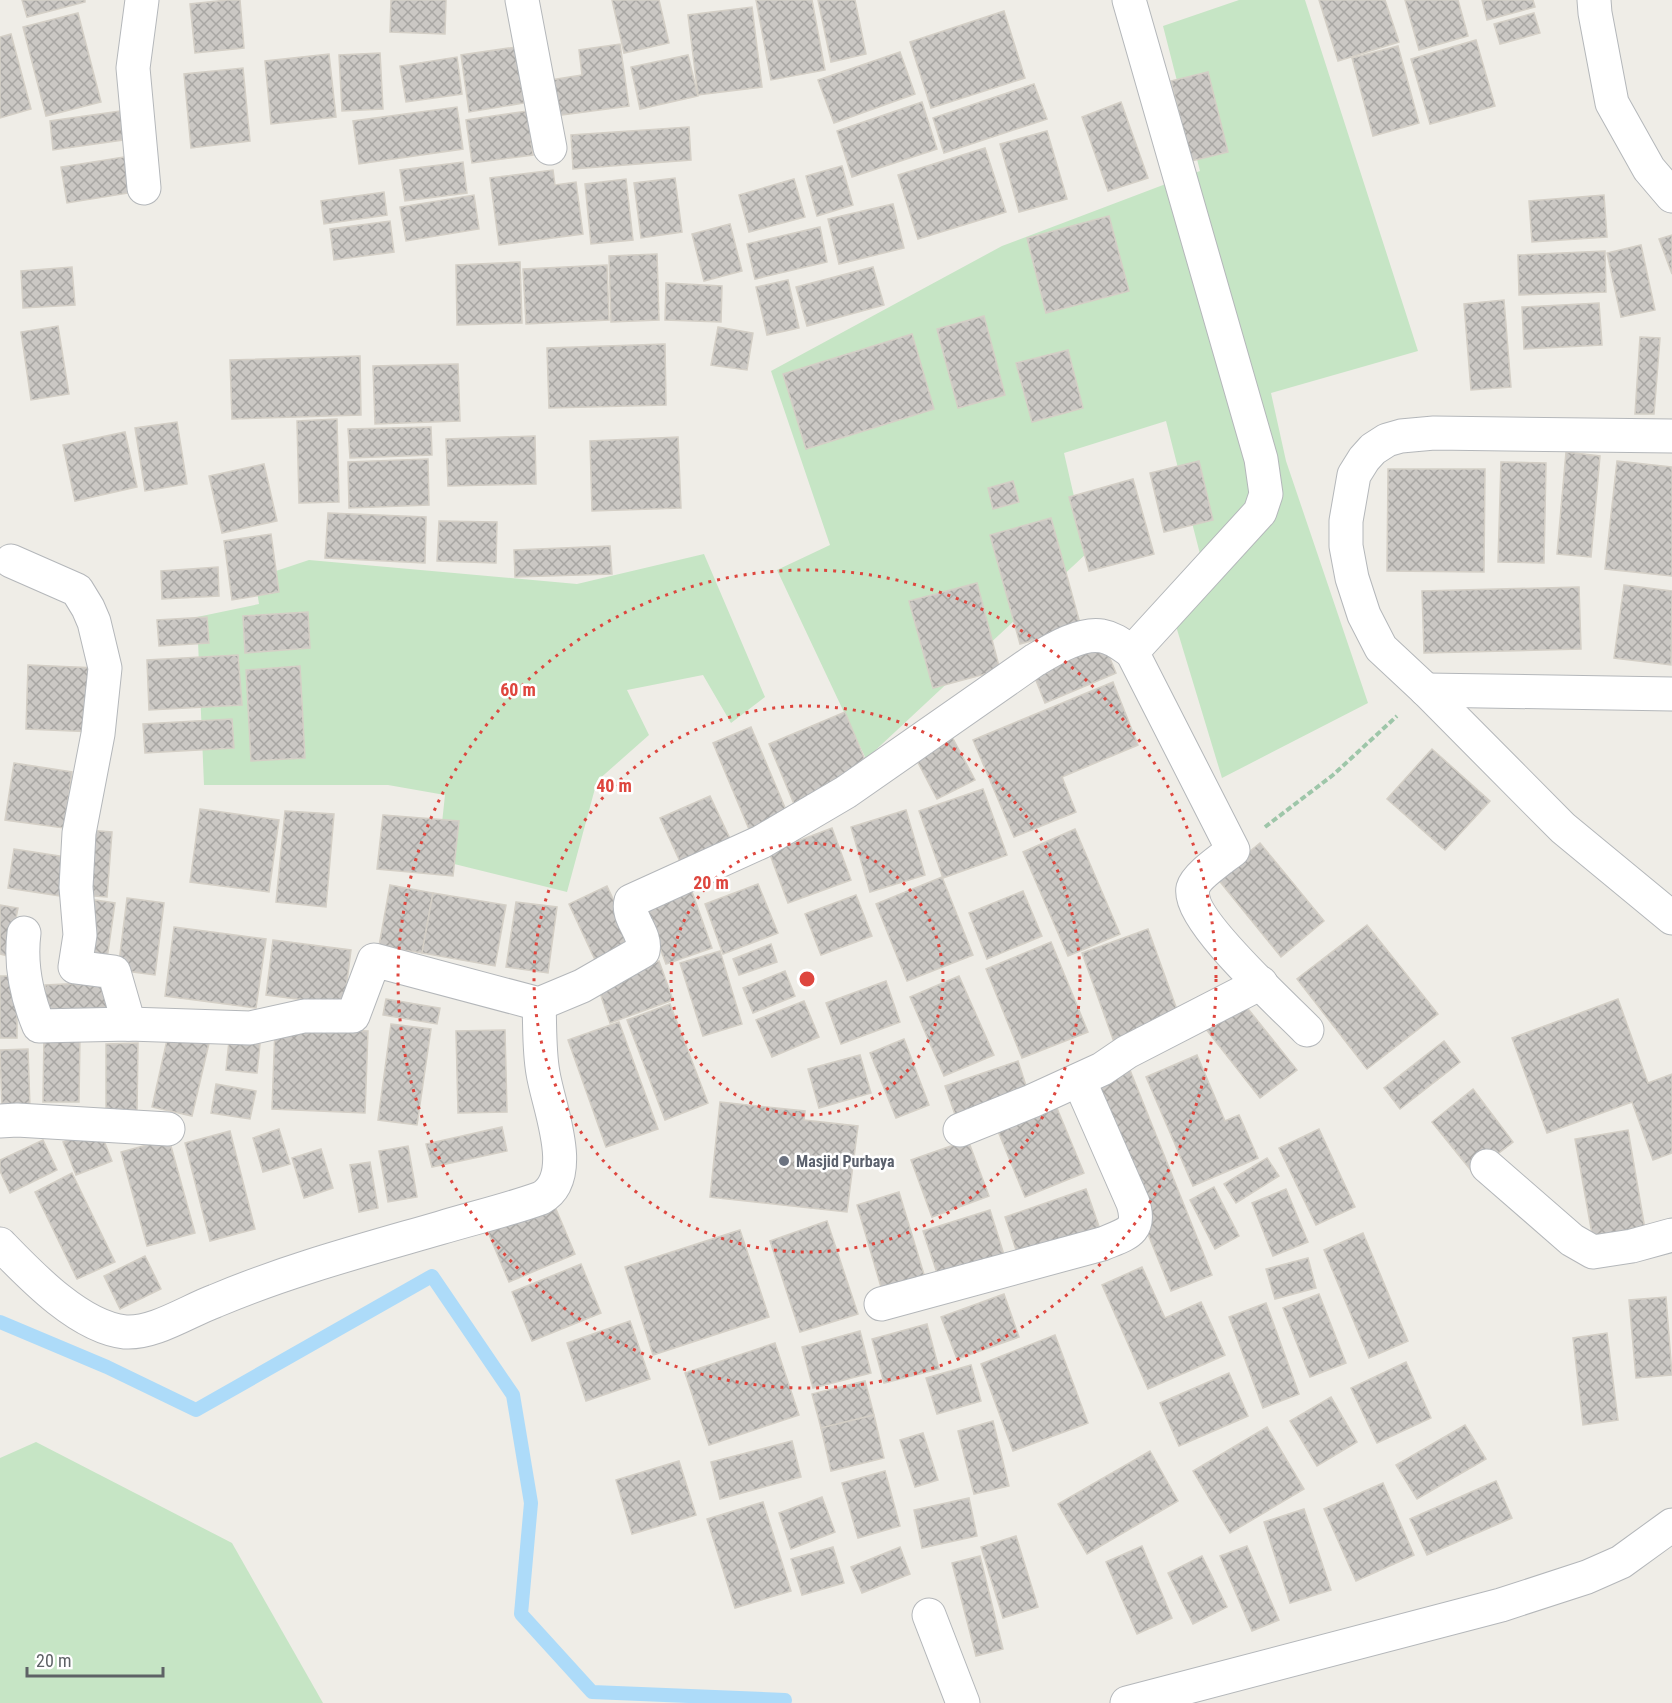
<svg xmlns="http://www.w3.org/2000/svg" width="1672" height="1703" font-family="'Roboto Condensed',sans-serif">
	<defs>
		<pattern id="building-cross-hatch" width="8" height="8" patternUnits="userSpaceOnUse" patternTransform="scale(1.5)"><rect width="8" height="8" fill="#cbc8c4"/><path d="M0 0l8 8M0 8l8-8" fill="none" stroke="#a8a6a3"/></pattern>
	</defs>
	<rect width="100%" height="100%" fill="#efede7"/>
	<!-- grass -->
	<g fill="#c6e5c5">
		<path d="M1239 0H1305L1418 351 1271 393 1286 461 1368 703 1222 778 1169 603 1200 554 1166 421 1064 453 1087 553 866 759 777 570 830 545 771 371 1002 246 1200 171 1163 26Z"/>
		<path d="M704 554 765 697 731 723 703 675 627 690 649 735 597 781 567 892 438 860 445 795 388 785H204L197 617 259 604 255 578 309 560 577 584Z"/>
		<path d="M36 1442 232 1543 323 1703H0V1458Z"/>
	</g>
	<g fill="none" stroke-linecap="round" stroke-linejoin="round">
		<!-- stream -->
		<path stroke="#addbf9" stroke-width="14" d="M0 1322 107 1367 196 1410 432 1276 513 1395 531 1503 521 1614 592 1692 785 1700"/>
	</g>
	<!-- building -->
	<g fill="url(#building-cross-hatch)" stroke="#d4cfc6" stroke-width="1.5">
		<path d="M22 0H85V2L27 17Z"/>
		<path d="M227 0H240L244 48 195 53 190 4Z"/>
		<path d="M391 0H446L445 34 390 32Z"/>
		<path d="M612 0H659L669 43 624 53Z"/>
		<path d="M756 0H812L825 70 771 80Z"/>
		<path d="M818 0H855L866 54 831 62Z"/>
		<path d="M1319 0H1385L1399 42 1338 61Z"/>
		<path d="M1405 0H1458L1468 36 1419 50Z"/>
		<path d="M1482 0H1533L1535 7 1487 20Z"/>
		<path d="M752 7 762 87 698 95 688 15Z"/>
		<path d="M1004 11 1025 78 931 108 910 42Z"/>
		<path d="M78 13 101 102 46 116 23 27Z"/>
		<path d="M1534 13 1540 33 1500 44 1494 24Z"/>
		<path d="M11 34 31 109 0 118V37Z"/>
		<path d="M1476 40 1495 106 1430 124 1411 59Z"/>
		<path d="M620 44 629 106 555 116 551 80 582 75 579 50Z"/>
		<path d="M1398 46 1419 123 1373 136 1352 58Z"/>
		<path d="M516 47 524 103 469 112 461 55Z"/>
		<path d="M900 52 915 94 834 123 818 80Z"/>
		<path d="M380 53 383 109 342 111 339 55Z"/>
		<path d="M329 54 336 117 271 124 265 61Z"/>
		<path d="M688 55 698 96 640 109 631 67Z"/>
		<path d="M457 57 462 94 406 102 400 66Z"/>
		<path d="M243 68 250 141 191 148 184 74Z"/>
		<path d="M1208 72 1228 152 1191 161 1171 81Z"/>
		<path d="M1034 84 1047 119 944 153 933 118Z"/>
		<path d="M922 102 937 149 852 177 837 131Z"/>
		<path d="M1121 102 1148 178 1108 191 1082 117Z"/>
		<path d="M457 107 463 149 359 164 353 121Z"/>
		<path d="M127 110 130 139 53 150 50 121Z"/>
		<path d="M527 111 533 155 472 163 466 120Z"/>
		<path d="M689 127 691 160 573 169 571 135Z"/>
		<path d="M1047 131 1067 199 1019 212 1000 144Z"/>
		<path d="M985 148 1006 212 918 239 898 175Z"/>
		<path d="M136 155 141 191 67 203 61 167Z"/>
		<path d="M463 162 467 193 405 201 400 170Z"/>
		<path d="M842 166 853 205 817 216 806 176Z"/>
		<path d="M553 170 555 185 576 182 583 234 499 245 490 178Z"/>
		<path d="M675 178 682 232 641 238 634 183Z"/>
		<path d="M626 179 633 240 591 244 585 184Z"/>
		<path d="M794 179 805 217 749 232 739 195Z"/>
		<path d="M384 192 387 215 324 224 321 201Z"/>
		<path d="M474 195 479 229 406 241 400 207Z"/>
		<path d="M1604 195 1607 237 1532 242 1529 201Z"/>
		<path d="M893 204 904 248 839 264 828 219Z"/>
		<path d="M1109 216 1129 291 1046 313 1027 238Z"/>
		<path d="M390 221 394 252 334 260 330 229Z"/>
		<path d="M730 224 742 271 704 281 692 234Z"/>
		<path d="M820 227 827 262 755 279 747 244Z"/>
		<path d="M1672 235V274L1659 239Z"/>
		<path d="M1641 245 1655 310 1621 317 1607 253Z"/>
		<path d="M1605 251 1606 292 1519 295 1518 255Z"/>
		<path d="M657 254 659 320 611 322 609 256Z"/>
		<path d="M520 262 522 323 457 325 456 265Z"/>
		<path d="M607 265 609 320 526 324 523 269Z"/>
		<path d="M72 267 75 305 23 308 21 271Z"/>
		<path d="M873 267 884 305 807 326 796 287Z"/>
		<path d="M788 280 799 328 767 335 756 287Z"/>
		<path d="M666 283 722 286 721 322 665 320Z"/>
		<path d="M1504 300 1511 387 1471 390 1464 304Z"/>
		<path d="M1599 303 1602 345 1524 349 1522 307Z"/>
		<path d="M984 316 1005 395 958 408 937 329Z"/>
		<path d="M58 326 69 394 31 400 21 332Z"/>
		<path d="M718 327 753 333 747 370 711 365Z"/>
		<path d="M912 334 934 409 806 449 783 374Z"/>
		<path d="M1640 337 1660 338 1654 414H1635Z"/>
		<path d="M665 344 666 405 549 408 547 348Z"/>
		<path d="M1068 350 1083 408 1032 422 1016 363Z"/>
		<path d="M360 356 361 415 232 419 230 360Z"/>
		<path d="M458 364 460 421 375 424 373 366Z"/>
		<path d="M337 419 339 502 299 503 297 421Z"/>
		<path d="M177 422 187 484 145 491 135 428Z"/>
		<path d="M431 427 432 455 350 458 348 429Z"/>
		<path d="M125 432 137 487 75 501 63 445Z"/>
		<path d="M535 436 536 484 448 486 446 439Z"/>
		<path d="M678 437 681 508 592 511 590 441Z"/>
		<path d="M1566 452 1600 456 1591 557 1557 554Z"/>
		<path d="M428 459 429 505 349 508 348 462Z"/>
		<path d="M1199 461 1213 520 1164 532 1150 473Z"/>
		<path d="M1617 461 1672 467V576L1605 569Z"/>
		<path d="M1501 462 1546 463 1544 563 1498 562Z"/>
		<path d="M264 464 277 521 222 533 209 476Z"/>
		<path d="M1388 469H1485L1484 572 1387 571Z"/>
		<path d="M1133 479 1154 554 1089 571 1069 497Z"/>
		<path d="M1013 481 1019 502 993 509 988 488Z"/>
		<path d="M328 513 426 517 425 563 325 558Z"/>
		<path d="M1051 518 1081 627 1020 644 990 535Z"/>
		<path d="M439 521 497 522 496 563 437 561Z"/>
		<path d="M271 534 279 592 232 600 224 541Z"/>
		<path d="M610 546 612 574 515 577 514 550Z"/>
		<path d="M218 567 219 596 162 599 161 571Z"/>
		<path d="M977 583 1000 670 933 688 909 601Z"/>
		<path d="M1624 585 1672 591 1671 665 1614 658Z"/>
		<path d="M1579 587 1581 649 1424 653 1422 591Z"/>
		<path d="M308 612 310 648 245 653 243 616Z"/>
		<path d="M207 617 209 643 159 646 157 620Z"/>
		<path d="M1102 639 1116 673 1045 703 1031 668Z"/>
		<path d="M238 655 242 705 149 710 147 660Z"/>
		<path d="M28 665 98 668 95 732 26 729Z"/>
		<path d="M300 666 305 758 251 761 246 670Z"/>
		<path d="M1113 682 1138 745 1062 777 1076 812 1014 837 973 740Z"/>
		<path d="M845 712 870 772 794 804 769 744Z"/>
		<path d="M232 719 234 748 145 753 143 724Z"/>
		<path d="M751 727 789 817 751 834 713 743Z"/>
		<path d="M951 735 975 780 937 799 913 753Z"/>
		<path d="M1432 749 1490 801 1445 850 1387 799Z"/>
		<path d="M14 763 72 772 64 828 5 820Z"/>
		<path d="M983 789 1007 855 943 878 919 811Z"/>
		<path d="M710 796 732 843 682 866 660 818Z"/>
		<path d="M200 809 279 820 269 892 190 882Z"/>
		<path d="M906 810 925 875 870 892 851 827Z"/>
		<path d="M285 811 334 814 326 907 276 902Z"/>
		<path d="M383 815 459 821 453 876 377 869Z"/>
		<path d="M832 828 851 880 788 903 769 852Z"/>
		<path d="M1075 829 1120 934 1068 956 1023 852Z"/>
		<path d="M87 830 112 832 107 897 81 895Z"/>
		<path d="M1260 843 1324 921 1281 957 1217 878Z"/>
		<path d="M14 849 72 858 66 897 8 888Z"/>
		<path d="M942 877 973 955 907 981 876 904Z"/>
		<path d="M758 884 778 933 723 954 705 904Z"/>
		<path d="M390 885 433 893 422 953 379 946Z"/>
		<path d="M607 886 635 946 597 964 569 904Z"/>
		<path d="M690 886 712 948 666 964 643 902Z"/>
		<path d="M1023 891 1042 936 987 959 969 913Z"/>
		<path d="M433 893 506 905 495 966 422 953Z"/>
		<path d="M856 895 872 936 821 955 805 914Z"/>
		<path d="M127 898 164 903 155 975 118 970Z"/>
		<path d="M95 900 115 903 107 959 87 956Z"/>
		<path d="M516 902 557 907 548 973 506 967Z"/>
		<path d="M0 905 18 908 8 956 0 954Z"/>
		<path d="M1367 925 1438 1014 1367 1069 1297 979Z"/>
		<path d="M174 927 266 939 256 1008 165 996Z"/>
		<path d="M1148 929 1180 1018 1114 1042 1082 953Z"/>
		<path d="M273 940 351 950 344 1005 266 995Z"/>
		<path d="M1051 942 1088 1032 1022 1058 986 969Z"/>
		<path d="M771 944 777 962 739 975 733 959Z"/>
		<path d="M720 951 742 1024 703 1036 680 963Z"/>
		<path d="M659 961 673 1000 610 1023 597 984Z"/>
		<path d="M785 971 795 996 753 1013 743 988Z"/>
		<rect x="0" y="976" width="17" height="62"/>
		<path d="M959 976 994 1055 944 1076 910 997Z"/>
		<path d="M886 981 900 1022 841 1044 826 1003Z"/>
		<path d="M106 982 107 1015 47 1018 45 985Z"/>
		<path d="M386 999 440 1008 437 1024 383 1015Z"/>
		<path d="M1618 999 1648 1083 1672 1074V1153L1653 1160 1632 1102 1547 1133 1512 1038Z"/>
		<path d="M1241 1000 1297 1070 1260 1098 1205 1028Z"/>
		<path d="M804 1001 819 1037 772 1057 756 1020Z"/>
		<path d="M670 1004 708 1103 665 1120 627 1020Z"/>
		<path d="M619 1022 658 1129 606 1147 568 1040Z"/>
		<path d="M391 1024 431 1029 417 1125 378 1120Z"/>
		<path d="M275 1028 368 1031 365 1113 272 1109Z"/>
		<path d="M505 1030 507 1112 458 1113 456 1031Z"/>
		<path d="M169 1031 210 1039 192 1116 152 1107Z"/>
		<path d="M44 1034 80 1035 79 1102H43Z"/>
		<path d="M904 1039 929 1105 896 1118 870 1053Z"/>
		<path d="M229 1041 260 1044 257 1073 226 1070Z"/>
		<path d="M1444 1041 1460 1062 1400 1109 1384 1088Z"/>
		<path d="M138 1043 137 1112H106V1044Z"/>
		<path d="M28 1049 30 1108 2 1109 0 1050Z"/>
		<path d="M860 1055 871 1093 819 1108 808 1069Z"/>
		<path d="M1197 1055 1225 1121 1239 1115 1258 1158 1193 1186 1146 1077Z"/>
		<path d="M1018 1061 1031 1101 959 1126 945 1086Z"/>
		<path d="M1128 1065 1212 1275 1171 1291 1086 1081Z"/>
		<path d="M216 1084 256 1091 250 1119 211 1113Z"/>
		<path d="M1473 1089 1513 1142 1473 1173 1432 1122Z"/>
		<path d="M1054 1101 1084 1173 1025 1197 995 1124Z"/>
		<path d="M720 1102 805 1111 804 1120 858 1126 847 1212 710 1197Z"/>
		<path d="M502 1127 507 1151 432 1167 426 1144Z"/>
		<path d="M99 1128 112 1161 76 1175 63 1142Z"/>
		<path d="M279 1129 290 1164 263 1172 253 1138Z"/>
		<path d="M1319 1129 1355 1207 1316 1225 1279 1148Z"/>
		<path d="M1628 1130 1646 1235 1594 1245 1575 1139Z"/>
		<path d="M230 1131 255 1229 210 1241 185 1143Z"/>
		<path d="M169 1139 195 1233 147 1246 121 1152Z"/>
		<path d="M43 1140 57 1170 10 1193 0 1171V1160Z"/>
		<path d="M968 1140 989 1196 932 1217 911 1160Z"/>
		<path d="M408 1146 417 1197 388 1202 379 1151Z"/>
		<path d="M321 1149 333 1188 304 1198 292 1158Z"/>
		<path d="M1267 1158 1279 1176 1236 1203 1224 1184Z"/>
		<path d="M370 1162 378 1208 359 1212 350 1165Z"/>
		<path d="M72 1173 115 1262 77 1279 35 1192Z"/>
		<path d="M1214 1187 1239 1236 1215 1249 1190 1200Z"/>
		<path d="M1086 1189 1102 1235 1020 1262 1005 1217Z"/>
		<path d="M1286 1189 1308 1242 1273 1256 1252 1203Z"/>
		<path d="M899 1192 926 1281 883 1294 857 1205Z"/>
		<path d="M553 1202 575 1254 509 1282 487 1230Z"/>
		<path d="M990 1210 1006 1261 940 1282 923 1231Z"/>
		<path d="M827 1221 858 1314 800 1332 770 1241Z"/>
		<path d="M740 1230 769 1317 653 1355 625 1267Z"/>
		<path d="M1363 1233 1408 1341 1369 1358 1324 1250Z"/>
		<path d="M145 1256 161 1289 120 1309 104 1276Z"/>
		<path d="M1308 1258 1316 1288 1275 1299 1266 1269Z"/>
		<path d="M581 1264 601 1313 532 1341 512 1292Z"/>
		<path d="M1142 1267 1165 1318 1201 1302 1225 1355 1148 1389 1102 1285Z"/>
		<path d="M1004 1294 1019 1337 957 1359 941 1317Z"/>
		<path d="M1319 1294 1346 1363 1310 1377 1283 1308Z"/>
		<path d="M1666 1297 1672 1375 1636 1378 1629 1300Z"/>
		<path d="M1266 1303 1299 1394 1263 1408 1229 1317Z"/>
		<path d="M630 1321 650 1379 586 1401 567 1343Z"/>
		<path d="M927 1324 939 1369 884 1383 872 1339Z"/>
		<path d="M860 1331 871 1373 813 1388 802 1347Z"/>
		<path d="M1607 1333 1618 1420 1583 1425 1573 1338Z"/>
		<path d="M1055 1335 1088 1423 1013 1451 981 1364Z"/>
		<path d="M775 1343 799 1415 709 1445 685 1373Z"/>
		<path d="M1406 1362 1431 1418 1377 1443 1351 1388Z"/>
		<path d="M971 1365 981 1401 937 1414 926 1378Z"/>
		<path d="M1229 1373 1248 1416 1179 1446 1160 1403Z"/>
		<path d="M865 1381 874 1415 821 1428 812 1394Z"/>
		<path d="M1331 1397 1357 1442 1317 1466 1290 1421Z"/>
		<path d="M874 1415 884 1458 831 1471 821 1428Z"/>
		<path d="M993 1421 1009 1486 974 1494 958 1431Z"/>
		<path d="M1465 1425 1486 1459 1417 1499 1396 1465Z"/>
		<path d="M1267 1427 1304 1489 1230 1533 1193 1471Z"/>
		<path d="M923 1433 938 1480 915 1487 900 1440Z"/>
		<path d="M792 1441 801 1477 720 1499 711 1462Z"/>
		<path d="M1150 1451 1178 1501 1087 1554 1058 1504Z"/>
		<path d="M679 1461 696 1515 632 1534 616 1480Z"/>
		<path d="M885 1471 900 1526 858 1538 842 1483Z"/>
		<path d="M1496 1481 1512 1518 1427 1555 1410 1519Z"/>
		<path d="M1383 1483 1414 1555 1356 1581 1324 1509Z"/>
		<path d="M822 1497 835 1532 791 1549 779 1513Z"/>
		<path d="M969 1498 977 1536 922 1548 914 1510Z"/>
		<path d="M763 1502 791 1591 735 1608 707 1519Z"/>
		<path d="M1304 1509 1331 1590 1290 1603 1264 1522Z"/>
		<path d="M1016 1536 1038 1607 1003 1618 981 1547Z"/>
		<path d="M1142 1546 1172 1618 1137 1634 1106 1562Z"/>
		<path d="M1247 1546 1279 1620 1252 1631 1220 1556Z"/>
		<path d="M833 1547 844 1583 802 1595 791 1559Z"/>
		<path d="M900 1547 910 1574 862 1593 851 1567Z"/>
		<path d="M980 1556 1003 1649 976 1656 952 1563Z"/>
		<path d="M1202 1556 1227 1607 1193 1624 1168 1573Z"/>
	</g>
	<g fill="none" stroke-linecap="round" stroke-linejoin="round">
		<defs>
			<g id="street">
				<path d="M142 0 133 68 144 188"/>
				<path d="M522 0 550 148"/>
				<path d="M1129 0 1261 459 1266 494 1260 512 1132 652 1233 850C1223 858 1196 876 1193 888 1186 919 1284 1006 1307 1030"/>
				<path d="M1594 0 1595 13 1612 103 1649 169 1672 196"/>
				<path d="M1672 436 1434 433 1401 436 1387 440 1373 449 1364 459 1354 475 1346 521V546L1352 578 1364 615 1381 648 1426 690 1563 828 1672 918"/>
				<path d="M11 561 77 590 88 608 94 622 105 668 98 734 79 833 76 887 80 935 75 967 114 972 129 1024"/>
				<path d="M1426 690 1672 694"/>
				<path d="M24 933C20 964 27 997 39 1026L129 1024 250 1028 304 1016H353L374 960 539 1004 582 986 643 951C647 933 626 918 631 901L761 842 846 792 1035 660C1052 650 1081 632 1102 636 1114 638 1123 646 1132 652"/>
				<path d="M0 1121 17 1120 168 1129"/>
				<path d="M960 1130 1032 1101 1102 1069 1127 1052 1261 983"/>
				<path d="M1487 1166 1572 1240 1593 1252 1632 1246 1672 1235"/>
				<path d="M0 1244C30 1275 79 1327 125 1332 154 1334 188 1311 215 1301 288 1270 364 1250 440 1228 473 1218 508 1210 541 1198 579 1177 548 1106 543 1073 539 1051 540 1027 539 1004"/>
				<path d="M881 1304 1102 1244C1126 1234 1142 1232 1133 1203L1079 1080"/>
				<path d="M929 1615 963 1703"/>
				<path d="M1127 1703 1501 1605 1587 1577 1621 1562 1672 1525"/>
			</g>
		</defs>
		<!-- street casing -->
		<use href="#street" stroke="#b4b7ba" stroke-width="35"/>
		<!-- path -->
		<path stroke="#9ec6a9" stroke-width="4" stroke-dasharray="6 3" stroke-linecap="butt" d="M1265 827 1333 775 1397 716"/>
		<!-- street -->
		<use href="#street" stroke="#fff" stroke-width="33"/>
	</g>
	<!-- distance rings -->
	<g fill="none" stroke="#de463e" stroke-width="3" stroke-dasharray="3 6">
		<circle cx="807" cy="979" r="136"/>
		<circle cx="807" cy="979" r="273"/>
		<circle cx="807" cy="979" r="409"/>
	</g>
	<!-- markers -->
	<circle fill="#6b7280" stroke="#fff" stroke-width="2" cx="784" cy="1161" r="6"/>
	<g text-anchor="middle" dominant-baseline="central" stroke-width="5" stroke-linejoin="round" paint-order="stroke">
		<!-- worship labels -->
		<g font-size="16" font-weight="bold" fill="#5b616d" stroke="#fff" text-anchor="start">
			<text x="796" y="1161">Masjid Purbaya</text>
		</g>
	</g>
	<circle cx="807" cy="979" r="9" fill="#de463e" stroke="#fff" stroke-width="3"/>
	<g font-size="18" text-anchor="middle" font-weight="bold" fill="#de463e" stroke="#fff" stroke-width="5" stroke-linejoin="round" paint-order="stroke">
		<text x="518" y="696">60 m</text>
		<text x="614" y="792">40 m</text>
		<text x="711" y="889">20 m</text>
	</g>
	<!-- scale -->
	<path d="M27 1667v9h136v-9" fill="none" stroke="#5e6266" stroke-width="3"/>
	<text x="36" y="1667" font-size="18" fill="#5e6266" stroke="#ffffff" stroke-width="4.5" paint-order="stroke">20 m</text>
</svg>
